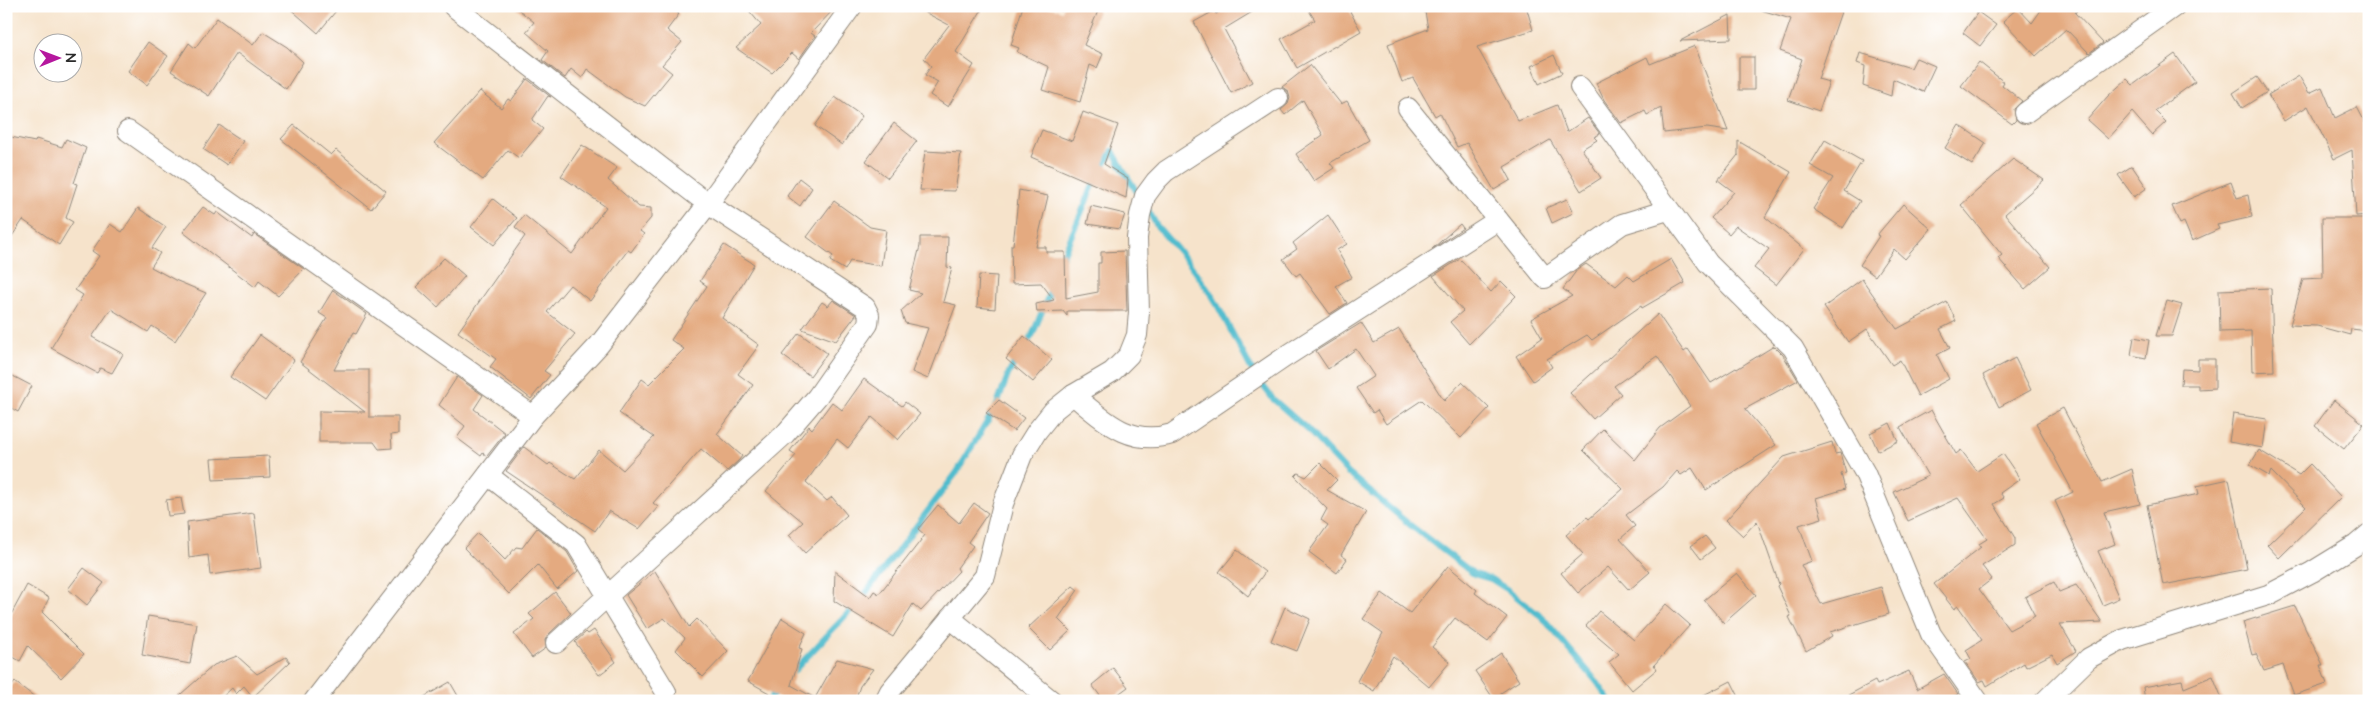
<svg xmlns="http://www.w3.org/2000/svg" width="2375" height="707" font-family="'Architects Daughter',sans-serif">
	<rect width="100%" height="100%" fill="#fff"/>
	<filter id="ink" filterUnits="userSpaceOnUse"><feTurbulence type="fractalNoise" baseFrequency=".02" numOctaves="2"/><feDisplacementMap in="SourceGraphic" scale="10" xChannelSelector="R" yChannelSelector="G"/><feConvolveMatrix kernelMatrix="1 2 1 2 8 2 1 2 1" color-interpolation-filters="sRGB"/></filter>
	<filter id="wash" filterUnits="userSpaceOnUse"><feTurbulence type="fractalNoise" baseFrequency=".0096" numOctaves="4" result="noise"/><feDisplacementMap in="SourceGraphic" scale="20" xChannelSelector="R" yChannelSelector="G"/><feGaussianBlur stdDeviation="1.12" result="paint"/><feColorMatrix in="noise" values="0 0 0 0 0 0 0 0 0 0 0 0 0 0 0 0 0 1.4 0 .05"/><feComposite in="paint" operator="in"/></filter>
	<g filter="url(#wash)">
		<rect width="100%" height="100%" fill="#f6e3cb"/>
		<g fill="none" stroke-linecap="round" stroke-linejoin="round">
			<!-- stream -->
			<g stroke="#51bccd" stroke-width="6">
				<path d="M1113 151 1124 171 1140 197"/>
				<path d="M1147 208 1157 226 1189 263 1213 297 1254 374 1273 399 1307 429 1348 473 1410 525 1474 574 1491 579 1508 590 1543 618 1597 682 1610 701"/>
				<path d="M1062 258 1097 176 1113 151"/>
				<path d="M1025 345 1032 336 1052 287"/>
				<path d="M792 673 862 598 957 472 997 405 1008 375 1017 358"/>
				<path d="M769 701 777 689"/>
			</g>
		</g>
		<g id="blocks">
			<!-- building -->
			<g fill="#e4aa80">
				<path d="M287 6H340L318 33Z"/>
				<path d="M514 6H668L679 14 667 30 682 42 662 65 672 73 645 106 625 97 587 69 582 78 571 69 565 78 542 60 548 51 526 32 534 22Z"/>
				<path d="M745 6H837L811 33 815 36 799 59 792 53 772 73 736 48 761 25Z"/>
				<path d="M913 6H984L956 52 974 65 948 107 930 95 938 82 925 75 931 66 924 58 949 25Z"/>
				<path d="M1023 6H1045L1062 11 1064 6H1100L1084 45 1103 54 1097 68 1090 65 1080 102 1042 90 1049 67 1017 52 1019 48 1011 45Z"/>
				<path d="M1229 6H1262L1224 29 1252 82 1231 93 1194 22 1214 11 1216 14Z"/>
				<path d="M1306 6H1347L1361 31 1297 68 1281 39 1315 20Z"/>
				<path d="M1424 6H1526L1533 30 1477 47 1518 121 1557 105 1567 132 1588 118 1600 134 1594 137 1597 140 1582 149 1601 178 1581 191 1550 140 1504 167 1511 180 1494 190 1467 143 1457 147 1440 113 1435 116 1413 78 1402 82 1388 44 1428 29Z"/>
				<path d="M1761 6H1843L1818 79 1829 82 1819 111 1788 100 1802 59 1780 51 1791 19 1761 10Z"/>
				<path d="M2044 6H2080L2075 13 2103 43 2089 53 2066 29 2036 56 2003 21 2018 8 2032 23Z"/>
				<path d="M1978 12 1996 25 1980 46 1963 33Z"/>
				<path d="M1730 15 1731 39 1680 41Z"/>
				<path d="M217 18 253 45 263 32 287 47 303 62 286 89 237 53 209 96 171 71 189 43 195 48Z"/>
				<path d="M148 42 168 56 147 85 128 71Z"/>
				<path d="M1695 46 1728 131 1707 128 1664 133 1661 108 1647 115 1645 111 1621 123 1604 100 1596 83 1647 57 1650 64Z"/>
				<path d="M1860 53 1911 68 1916 58 1935 66 1923 92 1893 79 1891 96 1863 86 1865 66 1857 63Z"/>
				<path d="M2175 54 2195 82 2155 111 2166 122 2152 135 2132 112 2108 139 2087 120 2108 96 2127 79 2133 85Z"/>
				<path d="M1554 55 1562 73 1539 84 1531 66Z"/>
				<rect x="1739" y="57" width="15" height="33"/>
				<path d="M1979 62 2004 82 2002 85 2022 101 2014 109 2016 120 2012 124 1961 86Z"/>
				<path d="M1310 65 1341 104 1347 101 1369 140 1330 163 1334 168 1314 181 1296 154 1323 135 1303 100 1285 115 1281 110 1288 104 1290 98 1288 91 1282 87Z"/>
				<path d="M2299 76 2309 93 2322 87 2335 118 2357 107 2369 130V215L2356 216 2352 150 2334 159 2308 106 2284 121 2268 95Z"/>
				<path d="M2257 77 2267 92 2242 108 2233 93Z"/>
				<path d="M527 79 551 97 548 96 532 120 543 129 519 158 508 150 483 180 434 143 480 91 501 108 508 99 511 101Z"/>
				<path d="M835 97 862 116 842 145 815 126Z"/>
				<path d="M1083 112 1118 125 1104 164 1128 179 1126 198 1031 157 1042 130 1072 141Z"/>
				<path d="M894 123 917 141 888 178 866 161Z"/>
				<path d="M219 125 243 141 227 165 203 149Z"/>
				<path d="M294 125 331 155 336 150 386 191 371 209 281 139Z"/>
				<path d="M1959 125 1986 143 1972 165 1945 148Z"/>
				<path d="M6 136 35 142 36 139 62 147 66 139 86 148 74 183 77 184 66 218 73 222 59 245 23 220 6 245Z"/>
				<path d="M1825 140 1862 161 1844 191 1860 201 1843 228 1813 209 1833 178 1810 165Z"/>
				<path d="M1738 141 1791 172 1765 217 1804 249 1776 285 1754 268 1769 249 1736 226 1729 234 1711 218 1734 192 1718 180 1738 155V156Z"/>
				<path d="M582 145 617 168 608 180 639 207 651 208V218L640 231 644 234 631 252 628 250 590 301 570 285 547 312 575 334 544 371 550 375 531 399 490 367 496 359 458 332 525 236 515 227 524 215 572 254 606 207 561 176Z"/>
				<path d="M925 151 961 153 955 191 920 190Z"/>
				<path d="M2013 159 2044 180 2005 214 2050 267 2025 289 1998 258 2002 255 1961 205Z"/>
				<path d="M2132 166 2147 188 2134 197 2118 175Z"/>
				<path d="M799 178 812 188 800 206 787 196Z"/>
				<path d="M2231 182 2237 198 2248 195 2252 217 2217 225 2219 229 2192 241 2184 222 2180 224 2172 206Z"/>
				<path d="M1019 190 1048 196 1036 247H1046V252H1065L1066 298 1098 292V263H1101V252L1125 251 1127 311H1067V316L1063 311 1037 312 1036 304 1054 300 1041 283 1012 284 1011 245H1013Z"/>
				<path d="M493 199 517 218 494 245 471 227Z"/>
				<path d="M1567 199 1573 213 1552 223 1546 208Z"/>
				<path d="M834 201 870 227 886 230 881 266 850 261 845 270 830 261 833 256 807 237Z"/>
				<path d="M1903 204 1931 229 1905 259 1894 249 1875 276 1860 265 1879 236 1877 235Z"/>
				<path d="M1091 206 1125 214 1120 229 1087 224Z"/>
				<path d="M203 207 215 215 217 212 252 238 254 234 304 269 278 296 259 281 255 287 183 232Z"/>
				<path d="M138 208 166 227 152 248 160 253 151 267 175 280 206 293 175 341 152 326 148 332 111 309 92 337 123 354 112 373 100 368 97 373 51 348 83 295 75 290 99 256 92 251 110 224 122 232Z"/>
				<path d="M1328 215 1347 244 1337 250 1352 277 1336 286 1347 303 1330 314 1300 273 1296 276 1283 259 1297 249 1293 243Z"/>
				<path d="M2322 218H2369V331L2351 329 2350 335 2317 326 2290 325 2303 279 2323 278Z"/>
				<path d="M1460 224 1463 228 1432 249Z"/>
				<path d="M920 237H948L947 267 952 268 943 302 956 305 928 379 912 372 928 328 905 323 901 311 921 293 909 290 920 246Z"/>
				<path d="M724 245 754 264 722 318 759 345 738 374 753 385 717 434 742 456 739 460 727 471 701 449 653 503 658 507 639 529 609 511 595 531 506 471 524 447 548 465 550 463 575 479 599 450 623 470 654 437 619 413 642 379 649 384 684 349 671 340 707 286 700 281Z"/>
				<path d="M444 258 465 276 438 307 416 287Z"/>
				<path d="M1460 259 1491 292 1501 281 1516 296 1469 344 1450 322 1463 311 1433 276Z"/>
				<path d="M1671 259 1685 283 1642 308 1641 306 1592 340 1587 335 1547 359 1552 367 1533 381 1516 356 1542 338 1531 319 1572 296 1563 289 1577 270 1586 264 1616 286 1628 275 1634 281Z"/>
				<path d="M979 275 997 276 995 309 977 307Z"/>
				<path d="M1862 279 1897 329 1947 302 1956 321 1940 329 1950 348 1937 355 1949 379 1918 396 1900 360 1892 365 1867 329 1848 342 1824 307Z"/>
				<path d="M2271 288 2274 371 2252 372 2251 331 2220 332 2219 290Z"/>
				<path d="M333 290 367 314 356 334 353 333 334 370H369V417H398V434L391 435 392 448 379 449 374 442H319V411L365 412 300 362 327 318 319 313Z"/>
				<path d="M833 300 856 315 836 341 802 329 822 302 828 306Z"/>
				<path d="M2167 301 2182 305 2172 336H2156Z"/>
				<path d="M1658 314 1684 352 1688 349 1711 383 1736 368 1737 369 1774 346 1783 355 1798 380 1745 409 1776 445 1706 490 1692 468 1681 475 1677 471 1663 487 1626 515 1635 526 1620 539 1650 572 1629 590 1608 567 1578 593 1561 573 1583 554 1566 535 1587 517 1589 519 1623 489 1583 450 1603 429 1635 460 1660 428 1690 406 1657 356 1614 386 1621 394 1593 419 1570 393Z"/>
				<path d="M1361 323 1374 343 1399 329 1444 401 1462 382 1489 408 1461 438 1422 400 1386 424 1377 410 1373 413 1356 388 1374 376 1356 349 1328 369 1316 351Z"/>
				<path d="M799 333 827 353 810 376 782 355Z"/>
				<path d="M260 335 294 360 265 401 230 377Z"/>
				<path d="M1024 336 1052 360 1033 382 1006 359Z"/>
				<path d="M2134 337 2149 340 2146 358 2131 355Z"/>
				<path d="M2015 358 2031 390 1999 407 1983 375Z"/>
				<path d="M2198 359H2215V388L2198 389V385H2181L2182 369 2198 370Z"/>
				<path d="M11 375 32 386 18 412 6 405V384Z"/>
				<path d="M457 377 483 395 474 409 505 433 487 456 483 453 481 456 457 438 465 426 439 405Z"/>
				<path d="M864 379 902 406 905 402 920 414 898 440 872 417 848 448 837 439 806 482 827 501 832 497 847 515 805 553 789 535 803 522 766 491 796 455 790 451 809 426 812 429 832 402 842 410Z"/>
				<path d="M999 400 1024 418 1014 431 986 413Z"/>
				<path d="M2334 400 2364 424 2344 449 2315 426Z"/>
				<path d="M2063 408 2102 482 2132 469 2140 504 2104 512 2115 544 2098 551 2119 598 2103 605 2055 501 2073 492 2036 423Z"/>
				<path d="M1931 410 1956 454 1961 450 1977 471 2003 454 2020 479 2000 493 2004 498 1994 504 2015 538V545L1982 566 1992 579 1979 589 2009 630 2035 616 2025 597 2054 582 2059 592 2076 585 2102 622 2060 624 2076 651 2057 663 2052 654 2026 667 2024 663 1987 686 1984 680 1979 682 1965 662 1971 659 1966 650 1982 640 1958 606 1954 609 1934 584 1981 547 1979 544 1987 539 1958 498 1908 521 1894 492 1928 476 1900 427Z"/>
				<path d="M2233 414 2267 419 2263 448 2229 442Z"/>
				<path d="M1890 423 1898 441 1878 451 1870 433Z"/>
				<path d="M1832 442 1835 454 1840 453 1846 473 1841 474 1845 489 1816 498 1822 518 1799 525 1812 561 1801 565 1821 604 1881 587 1889 614 1830 632 1832 636 1806 651 1789 617 1791 616 1777 586 1779 584 1757 521 1743 536 1726 520 1784 457Z"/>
				<path d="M2259 450 2299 475 2310 464 2341 497 2279 558 2267 545 2306 507 2271 471 2269 476 2250 465Z"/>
				<path d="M269 456 270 477 213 480 211 459Z"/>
				<path d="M1320 463 1337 480 1327 490 1366 512 1341 555 1347 559 1337 573 1309 552 1328 525 1321 520 1327 509 1295 476 1298 473 1306 477Z"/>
				<path d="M2229 479 2247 569 2163 585 2147 505 2199 494 2197 486Z"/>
				<path d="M181 498 184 514 168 516 166 500Z"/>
				<path d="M974 503 988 513 968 542 973 546 957 568 959 571 921 611 913 604 893 637 834 601 835 571 870 597 874 591 879 594 925 535 918 529 938 505 959 523Z"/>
				<path d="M254 513 261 568 210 575 208 555 189 558 187 522Z"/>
				<path d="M537 528 567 552 578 571 557 589 538 565 509 594 464 548 478 533 505 560 516 547 522 548Z"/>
				<path d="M1705 536 1715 548 1701 559 1691 546Z"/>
				<path d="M1237 550 1265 572 1248 596 1219 572Z"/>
				<path d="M1448 566 1477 590 1475 593 1507 617 1488 642 1455 618 1432 647 1450 662 1429 687 1393 656 1374 691 1357 681 1383 633 1363 619 1382 593 1410 613Z"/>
				<path d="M84 568 104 583 87 605 68 589Z"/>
				<path d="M655 571 689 627 697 619 728 651 703 677 676 650 685 638 664 618 647 629 626 595Z"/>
				<path d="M1737 573 1756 595 1724 623 1704 600Z"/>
				<path d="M27 585 49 598 42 612 84 654 61 678 28 646 20 661 6 653V624Z"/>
				<path d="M1073 586 1078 590 1058 619 1070 631 1050 650 1028 628Z"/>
				<path d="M555 592 571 613 548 635 545 640 546 648 532 658 514 634 534 619 529 614Z"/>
				<path d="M1666 604 1690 625 1654 665 1657 669 1632 690 1609 662 1619 654 1586 626 1599 611 1634 640Z"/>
				<path d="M2295 606 2323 665H2320L2327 684 2294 695 2283 665 2264 671 2256 654 2252 655 2243 622Z"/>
				<path d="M1285 607 1310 619 1297 651 1271 641Z"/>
				<path d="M148 616 197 624 190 664 142 655Z"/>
				<path d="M782 618 806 633 799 648 802 649 791 685 815 698 837 659 873 669 860 686 855 701H783L748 681Z"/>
				<path d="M594 630 616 662 599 675 575 642 586 632 588 634Z"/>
				<path d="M1501 653 1519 681 1493 698 1475 671Z"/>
				<path d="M237 656 257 674 286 657 290 662 253 697 244 686 236 694 232 688 218 701H173L214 665Z"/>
				<path d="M1113 668 1128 687 1109 701H1104L1092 685Z"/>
				<path d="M1909 671 1917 689 1944 674 1958 694 1946 701H1837L1875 681 1877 685Z"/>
				<path d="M2213 676 2223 701H2145L2143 687 2182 680 2184 688Z"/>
				<path d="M1731 681 1741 701H1692Z"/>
				<path d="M15 682 40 701H6V693Z"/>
				<path d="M450 682 461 701H417Z"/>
			</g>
		</g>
	</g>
	<g filter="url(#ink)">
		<use href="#blocks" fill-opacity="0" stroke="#90877b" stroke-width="1"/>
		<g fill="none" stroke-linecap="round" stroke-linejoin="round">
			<defs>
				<g id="minor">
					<path d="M453 6 708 204 865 307 869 315 868 324 817 397 785 434 556 643"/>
					<path d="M1580 87 1708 263 1793 348 1865 473 1931 634 1978 701"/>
					<path d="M1408 108 1545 278 1622 224 1668 210"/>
					<path d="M2025 113 2175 6"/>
					<path d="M128 131 533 416"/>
					<path d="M1073 395C1104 420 1129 447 1172 434L1285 357 1498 220"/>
					<path d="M488 475 576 544 666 692"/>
					<path d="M950 618 1052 701"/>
					<path d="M314 701 533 416 599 345 708 204 852 6"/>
					<path d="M885 701 890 691 985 576 1003 504 1022 455 1037 431 1053 411 1073 395 1112 372 1129 355 1137 335 1139 312 1137 238 1140 215 1145 196 1156 181 1166 171 1278 98"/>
					<path d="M2045 701 2089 658 2122 640 2268 595 2312 572 2356 545 2369 534"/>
				</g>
			</defs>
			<!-- minor casing -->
			<use href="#minor" stroke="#90877b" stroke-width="22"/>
			<!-- minor -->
			<use href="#minor" stroke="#fff" stroke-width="20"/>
		</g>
	</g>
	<!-- margin -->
	<rect width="2375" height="707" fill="none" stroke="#fff" stroke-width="25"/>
	<!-- north arrow -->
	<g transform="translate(58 58) rotate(89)"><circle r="24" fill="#ffffff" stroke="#aaaaaa"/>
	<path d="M0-4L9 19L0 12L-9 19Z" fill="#b5179e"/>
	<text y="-8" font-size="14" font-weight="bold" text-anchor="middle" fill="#2b2b2b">N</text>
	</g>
</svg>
